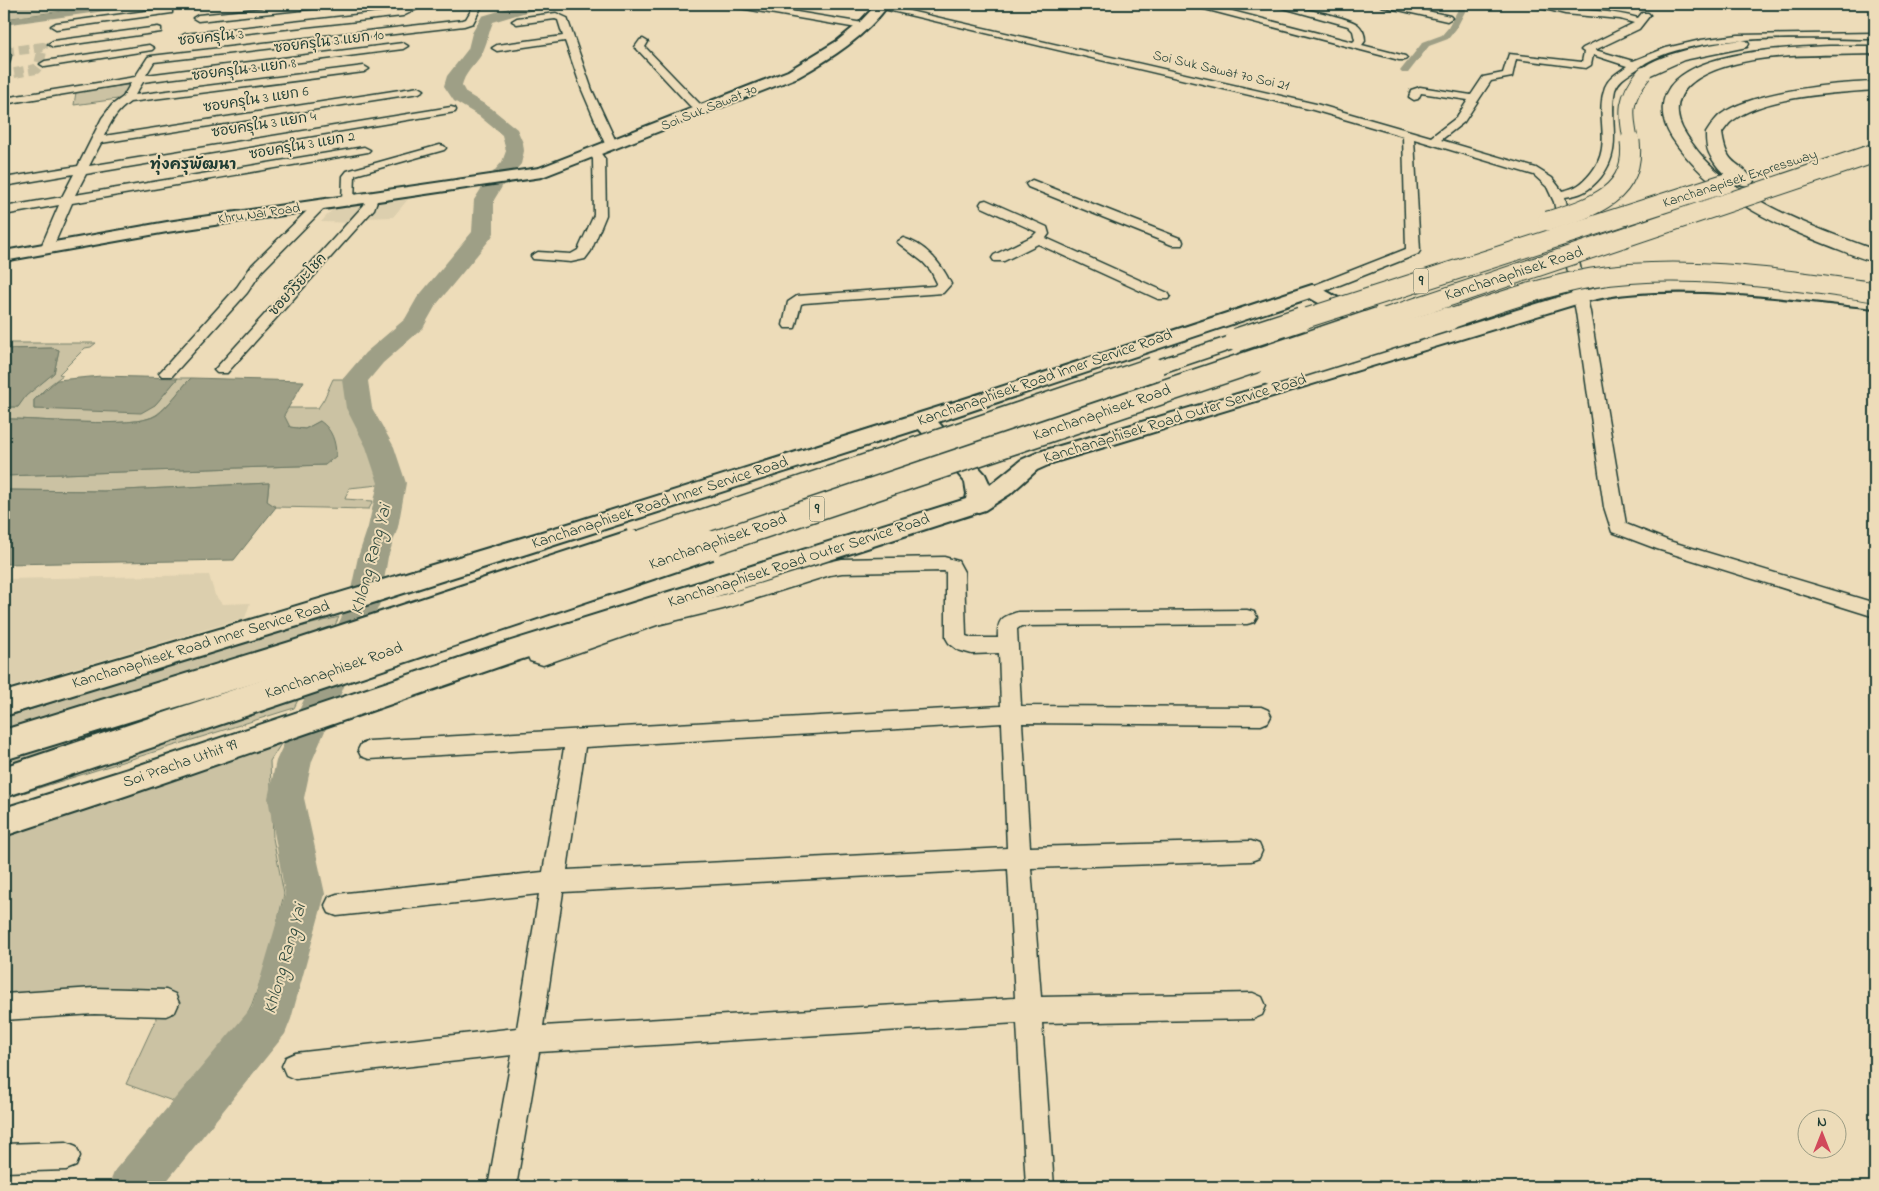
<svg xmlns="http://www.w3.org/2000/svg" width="1879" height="1191" font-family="'Indie Flower','Playpen Sans Thai',sans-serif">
	<rect width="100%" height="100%" fill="#eddcb9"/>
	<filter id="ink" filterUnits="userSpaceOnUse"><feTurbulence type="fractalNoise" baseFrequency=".02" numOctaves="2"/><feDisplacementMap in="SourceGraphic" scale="10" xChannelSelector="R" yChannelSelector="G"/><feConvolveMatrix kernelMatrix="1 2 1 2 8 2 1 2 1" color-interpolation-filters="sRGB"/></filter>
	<g filter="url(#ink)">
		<!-- built -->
		<g fill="#dccfae">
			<path d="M410 197 393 217 364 218 359 223 321 222 334 208Z"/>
			<path d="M209 575 215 595 222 604 250 603 245 618 4 689V579Z"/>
		</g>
		<!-- green -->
		<g fill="#cbc2a3" stroke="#75806c">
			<path d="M4 4H115L4 19Z"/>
			<path d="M127 85 132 87 125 98 74 105 76 92Z"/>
			<path d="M4 343H96L91 347 85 348 59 374 63 375 47 387 34 400V409L155 405 178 378H191C180 389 169 406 156 415 134 430 36 418 4 419V407H18L25 396 54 373 59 350 53 348 4 349Z"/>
			<path d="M333 379H352L354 398 375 459 379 485 349 488 345 499 373 501 369 509 276 507 267 502 269 483 104 491 4 490V476L325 465 320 421 305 429 289 427 283 415 287 408H318L324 399Z"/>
			<path d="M339 617 294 708 4 799V718L238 643Z"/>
			<path d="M286 736 270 761 273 838 284 894 271 950 252 1005 234 1041 178 1103 126 1084 156 1019 151 991 4 997V829Z"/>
		</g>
		<!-- water -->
		<g fill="#9e9f86" stroke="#6b7865">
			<path d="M53 348 59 350 54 373 26 396 18 407H4V349Z"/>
			<path d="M101 376 178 378 155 405 141 413 34 409V400L57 380Z"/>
			<path d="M191 378 304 381 284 415 290 427 305 429 320 421C332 429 336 442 336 456L325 465 4 476V419C36 418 134 430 157 415 169 406 180 389 191 378Z"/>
			<path d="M269 483 267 501 276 507 234 560 4 564V490L104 491Z"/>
		</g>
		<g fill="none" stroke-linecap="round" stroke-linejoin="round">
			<!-- canal -->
			<g fill="#9e9f86" fill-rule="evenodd">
				<path d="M118 4H138L134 7 4 25V19Z"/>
				<path d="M1461 4H1469L1456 29 1448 39 1429 46 1408 73H1402L1400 71 1423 42 1442 35 1448 28Z"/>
			</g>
			<!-- river -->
			<path fill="#9e9f86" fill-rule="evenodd" d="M523 4H545L543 7 493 22C489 31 488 40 484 49 479 63 465 70 462 86L466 93 491 108 517 129 523 143 524 151 521 164 503 185 494 200V233L491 238 436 305 423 328 383 363 368 381 372 408 394 447 406 483 398 527 388 557 380 603 312 761 304 798 325 894 291 1019 285 1034 162 1187H108L115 1170 252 1007 285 894 268 798 276 761 348 603 358 557 368 527 378 483 366 447 346 408 342 380 365 353 405 319 417 298 472 232 474 200 488 178 502 162 506 151 502 135 479 116 454 101 444 86 447 76 468 49 472 33 482 16Z"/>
			<!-- street-tunnel -->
			<path stroke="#c4bc9e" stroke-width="10" stroke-dasharray="10 5" stroke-linecap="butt" d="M4 52 43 47 39 65 36 69 4 75"/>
			<defs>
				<g id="street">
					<path d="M305 4H332L328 7 198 21 193 18 198 15Z"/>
					<path d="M408 4H416L417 9 403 16 185 40 180 37 185 34 401 10 407 8Z"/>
					<path d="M475 4H483L473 23 464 26 154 62 146 75 403 43 408 46 403 49 143 82 135 95 364 66 369 69 364 72 130 102C117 111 111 121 104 136L419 87 424 90 419 93 101 143 89 166 451 107 455 108 456 110 455 112 86 174 75 195 364 147 370 150 368 152 72 203 53 247 47 251 41 247 59 205 4 215V207L62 197 74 174 4 186V178L78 166 102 118 112 105 123 97 131 83 4 104V98L135 77 148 57 151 56 463 20 466 19Z"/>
					<path d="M730 4H748L863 23 868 26 863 29 734 7Z"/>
					<path d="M879 4 1316 104 1431 137 1456 118 1468 100 1421 93 1418 99 1414 100 1409 97 1411 90 1420 87 1471 95 1483 77 1503 73 1509 54 1582 62 1584 52 1581 50 1583 48 1634 23 1620 19 1565 14 1533 6 1532 4C1544 4 1555 7 1567 8 1591 11 1615 11 1638 18L1642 13H1648L1650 15 1639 29 1595 50 1633 61 1666 48 1701 40 1738 35 1875 33V39C1813 39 1689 31 1640 67 1631 74 1619 78 1615 90 1608 122 1624 148 1601 177 1590 190 1582 195 1565 197L1590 312 1626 524 1669 541 1875 603V617L1657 549 1612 532 1604 507 1576 312 1554 202 1547 187 1534 175 1414 139 1420 251 1418 254 1317 294H1307L1305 291 1307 288 1406 249 1403 136 1313 110 879 8ZM1593 55 1627 66C1619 72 1609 77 1605 87 1594 117 1614 145 1591 173 1582 184 1576 188 1562 191L1552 178 1536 168 1441 140 1464 122 1491 81 1512 77 1516 59 1586 68 1591 65Z"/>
					<path d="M1192 4H1205L1353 42 1355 40 1353 31 1348 26 1269 4C1281 3 1348 17 1357 24 1362 28 1365 34 1365 41L1362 45 1405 56 1407 58 1405 60H1399L1193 6Z"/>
					<path d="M1380 4H1395L1450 16 1452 18 1447 21 1381 6Z"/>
					<path d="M169 8 172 9V13L56 29 51 26 56 23Z"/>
					<path d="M556 13 567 18 592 90 618 146 616 148 612 149 606 146 582 90 565 41 497 51 492 48 497 45 563 36 558 20 555 19 517 24 512 21 517 18Z"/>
					<path d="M158 27 161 28V32L53 47 48 44 53 41Z"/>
					<path d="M643 39 648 42 645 47 699 103 709 110 708 112H700L691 107 637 49 635 47 640 40Z"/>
					<path d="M149 45 154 48 152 50 45 67 40 64 45 61Z"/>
					<path d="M4 53H9L11 55 9 63 4 66Z"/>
					<path d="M440 145 444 146 446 148 444 150 355 175 354 202 348 206 342 202 343 176 347 171Z"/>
					<path d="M595 150 599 151 605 159 606 215 591 251 585 259 571 262 533 259 531 256 538 252 571 254 578 250 594 215 593 159 589 153Z"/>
					<path d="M1032 180 1182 239 1183 242 1182 245H1172L1028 187 1026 184Z"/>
					<path d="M372 194 378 198 374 209 227 373H217L214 370 217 367 364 205 368 195Z"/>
					<path d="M986 200 1047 227 1049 234 1046 238 1168 293 1170 296 1168 299H1158L1038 244 1004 261H994L992 258 994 255 1033 236 1037 232 982 207 980 204 982 201Z"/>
					<path d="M319 202 325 206 323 209 262 271 247 293 172 376H162L159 373 162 370 237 287 252 265 315 203Z"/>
					<path d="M903 238C925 244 942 264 951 284L943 293 804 303 801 304 795 328H785L783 325 788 302 797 296 934 286 937 283 931 271 923 262 897 242Z"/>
					<path d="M944 557 958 561 964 572 966 636 972 638H998C997 620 1001 617 1018 612L1247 610 1254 612 1257 617 1254 622 1247 624 1021 626 1017 629 1021 706 1261 707 1268 710 1271 716 1268 722 1261 725 1022 723 1030 847 1251 841 1259 844 1262 851 1259 858 1251 861 1031 868 1041 997 1253 993 1262 997 1266 1006 1262 1015 1253 1019 1042 1023 1054 1187H1026L1017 1023 539 1052 516 1187H488L512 1055 295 1079 286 1075 282 1066 286 1057 295 1053 517 1028 539 894 337 916 329 913 325 905 329 897 337 894 543 872 564 748 369 759 361 756 358 750 361 744 369 741 1001 706 999 653 972 654 958 650 949 643 946 638V572L944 571 842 573 830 575 723 609 657 625 543 665 530 661 523 645 526 640 533 637 540 640 544 649 655 611 723 595 829 562 842 559ZM1002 723 1007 848 567 870 585 747ZM1008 869 1015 998 543 1026 563 892Z"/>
					<path d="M94 988 166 990 175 994 179 1003 175 1012 166 1016 94 1014 4 1020V994Z"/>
					<path d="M66 1142 76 1146 80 1156 76 1166 66 1170 4 1172V1144Z"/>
				</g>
				<g id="secondary">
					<path d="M877 4H889C866 36 832 58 798 77L542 177 167 232 4 261V251L167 222 539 168 788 71 837 41 859 23Z"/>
					<path d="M1701 280 1784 285 1875 296V308C1793 300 1711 286 1628 294 1613 295 1597 299 1583 302L1055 462 1037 470 1010 494 985 510 507 664 128 795 4 836V808L128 769 498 645 966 499 967 494 965 482 919 429 357 608 4 716V692L233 625 568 524 961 400 1312 285 1319 287 1393 329 1396 333 1393 337 1386 339 1379 337 1310 298 938 422 985 474 990 485 1021 460 1039 452 1394 348 1572 293 1627 282Z"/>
				</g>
				<g id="highway">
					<path d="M1742 40 1747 41 1749 44 1747 47 1684 60 1644 78 1639 77 1637 74C1651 53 1717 43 1742 40Z"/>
					<path d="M1830 46H1875V54C1822 56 1755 51 1706 74 1690 82 1676 94 1678 114 1679 125 1685 133 1691 142 1730 199 1813 227 1875 250V262C1858 258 1841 250 1825 244 1766 221 1708 192 1672 138 1660 119 1658 97 1676 80 1709 50 1787 48 1830 46Z"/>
					<path d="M1875 82V90C1835 93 1765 96 1732 121 1728 124 1725 129 1722 133 1727 169 1738 158 1754 181L1751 185C1735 189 1715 167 1709 153 1706 147 1706 139 1706 133 1710 127 1715 119 1720 115 1752 91 1836 83 1875 82Z"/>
					<path d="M1237 334 1245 335 1248 340 1245 345 1153 376 1145 374 1142 369 1145 364Z"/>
				</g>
			</defs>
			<!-- street casing -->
			<use href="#street" stroke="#1f3d34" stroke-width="3"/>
			<!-- secondary casing -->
			<use href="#secondary" stroke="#1f3d34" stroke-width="4"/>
			<!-- highway casing -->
			<use href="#highway" stroke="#1f3d34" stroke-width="3"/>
			<!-- street -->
			<use href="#street" fill="#eddcb9" fill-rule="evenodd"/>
			<!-- secondary -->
			<use href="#secondary" fill="#eddcb9" fill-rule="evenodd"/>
			<!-- highway -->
			<use href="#highway" fill="#eddcb9" fill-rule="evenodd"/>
			<defs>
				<path id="highway-bridge-far3" d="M1631 142C1625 112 1624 98 1644 74"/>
				<g id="highway-bridge-far2">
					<path d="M1548 221C1590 208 1637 195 1630 141"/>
					<path d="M1297 321 1726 183"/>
					<path d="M1376 321 1875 153"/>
					<path d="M1444 321C1492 305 1540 287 1591 278 1684 263 1782 279 1875 292"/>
				</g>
				<g id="highway-bridge-far1">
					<path d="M1237 340 1301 319"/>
					<path d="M1272 374 1448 319"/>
					<path d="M629 546 1153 369"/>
					<path d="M705 546 1380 319"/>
				</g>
				<g id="highway-bridge">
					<path d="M4 745 293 656 632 545"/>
					<path d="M4 782 709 545"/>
				</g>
			</defs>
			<!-- highway-bridge-far3 casing -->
			<use href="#highway-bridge-far3" stroke="#1f3d34" stroke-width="16" stroke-linecap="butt"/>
			<!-- highway-bridge-far2 casing -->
			<use href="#highway-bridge-far2" stroke="#1f3d34" stroke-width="21" stroke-linecap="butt"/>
			<!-- highway-bridge-far1 casing -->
			<use href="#highway-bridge-far1" stroke="#1f3d34" stroke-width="26" stroke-linecap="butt"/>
			<!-- highway-bridge casing -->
			<use href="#highway-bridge" stroke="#1f3d34" stroke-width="33" stroke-linecap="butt"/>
			<!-- highway-bridge-far3 -->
			<use href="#highway-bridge-far3" stroke="#eddcb9" stroke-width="14"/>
			<!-- highway-bridge-far2 -->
			<use href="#highway-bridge-far2" stroke="#eddcb9" stroke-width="19"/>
			<!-- highway-bridge-far1 -->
			<use href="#highway-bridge-far1" stroke="#eddcb9" stroke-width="23"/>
			<!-- highway-bridge -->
			<use href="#highway-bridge" stroke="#eddcb9" stroke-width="29"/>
		</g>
	</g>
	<g text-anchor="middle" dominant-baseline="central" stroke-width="4" stroke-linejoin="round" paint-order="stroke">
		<!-- far-street labels -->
		<g font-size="14" fill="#1f3d34" stroke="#eddcb9">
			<text transform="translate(211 38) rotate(-6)">ซอยครุใน 3</text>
			<text transform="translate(329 42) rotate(-7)">ซอยครุใน 3 แยก 10</text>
			<text transform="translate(244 70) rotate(-7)">ซอยครุใน 3 แยก 8</text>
			<text transform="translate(1221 71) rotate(13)">Soi Suk Sawat 70 Soi 21</text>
			<text transform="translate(256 100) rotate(-9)">ซอยครุใน 3 แยก 6</text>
			<text transform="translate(709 108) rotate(-22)">Soi Suk Sawat 70</text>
			<text transform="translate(264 125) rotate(-9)">ซอยครุใน 3 แยก 4</text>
			<text transform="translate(302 146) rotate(-10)">ซอยครุใน 3 แยก 2</text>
			<text transform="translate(1740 179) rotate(-18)">Kanchanapisek Expressway</text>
			<text transform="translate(259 214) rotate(-8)">Khru Nai Road</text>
			<text transform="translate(298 285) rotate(-48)">ซอยวิริยะโชค</text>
		</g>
		<!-- far-neighbourhood labels -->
		<g font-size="15" font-weight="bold" fill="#1f3d34" stroke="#eddcb9">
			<text x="193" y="165">ทุ่งครุพัฒนา</text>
		</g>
		<!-- shield labels -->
		<g fill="#eddcb9" stroke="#5d6d5c" stroke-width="1">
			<rect x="1413.5" y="268.5" width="15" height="25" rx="4"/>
			<rect x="809.5" y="496.5" width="15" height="25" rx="4"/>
		</g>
		<g font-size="15" font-weight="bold" fill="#1f3d34">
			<text x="1421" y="281">9</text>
			<text x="817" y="509">9</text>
		</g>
		<!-- street labels -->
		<g font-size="16" fill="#1f3d34" stroke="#eddcb9">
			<text transform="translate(1514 274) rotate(-18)">Kanchanaphisek Road</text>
			<text transform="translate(1045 378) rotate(-19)">Kanchanaphisek Road Inner Service Road</text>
			<text transform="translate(1102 413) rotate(-19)">Kanchanaphisek Road</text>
			<text transform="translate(1175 419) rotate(-17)">Kanchanaphisek Road Outer Service Road</text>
			<text transform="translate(660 503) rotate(-18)">Kanchanaphisek Road Inner Service Road</text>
			<text transform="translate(718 542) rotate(-19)">Kanchanaphisek Road</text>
			<text transform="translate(799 561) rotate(-18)">Kanchanaphisek Road Outer Service Road</text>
			<text transform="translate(201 645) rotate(-17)">Kanchanaphisek Road Inner Service Road</text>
			<text transform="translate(334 671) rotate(-19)">Kanchanaphisek Road</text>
			<text transform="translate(180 764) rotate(-19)">Soi Pracha Uthit 99</text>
		</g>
		<!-- water labels -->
		<g font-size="18" font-style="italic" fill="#324c40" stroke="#eddcb9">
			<text transform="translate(372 560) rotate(-75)">Khlong Rang Yai</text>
			<text transform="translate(286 959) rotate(-74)">Khlong Rang Yai</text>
		</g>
	</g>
	<!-- margin -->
	<rect width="1879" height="1191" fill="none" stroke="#eddcb9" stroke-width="20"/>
	<rect x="10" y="10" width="1859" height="1171" fill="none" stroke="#1f3d34" stroke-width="2" filter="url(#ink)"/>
	<!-- north arrow -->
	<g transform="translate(1822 1134)"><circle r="24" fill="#eddcb9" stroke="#9b9c84"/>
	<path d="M0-4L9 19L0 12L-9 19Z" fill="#d1495b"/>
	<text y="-8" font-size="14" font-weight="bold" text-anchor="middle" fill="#1f3d34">N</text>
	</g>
</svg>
